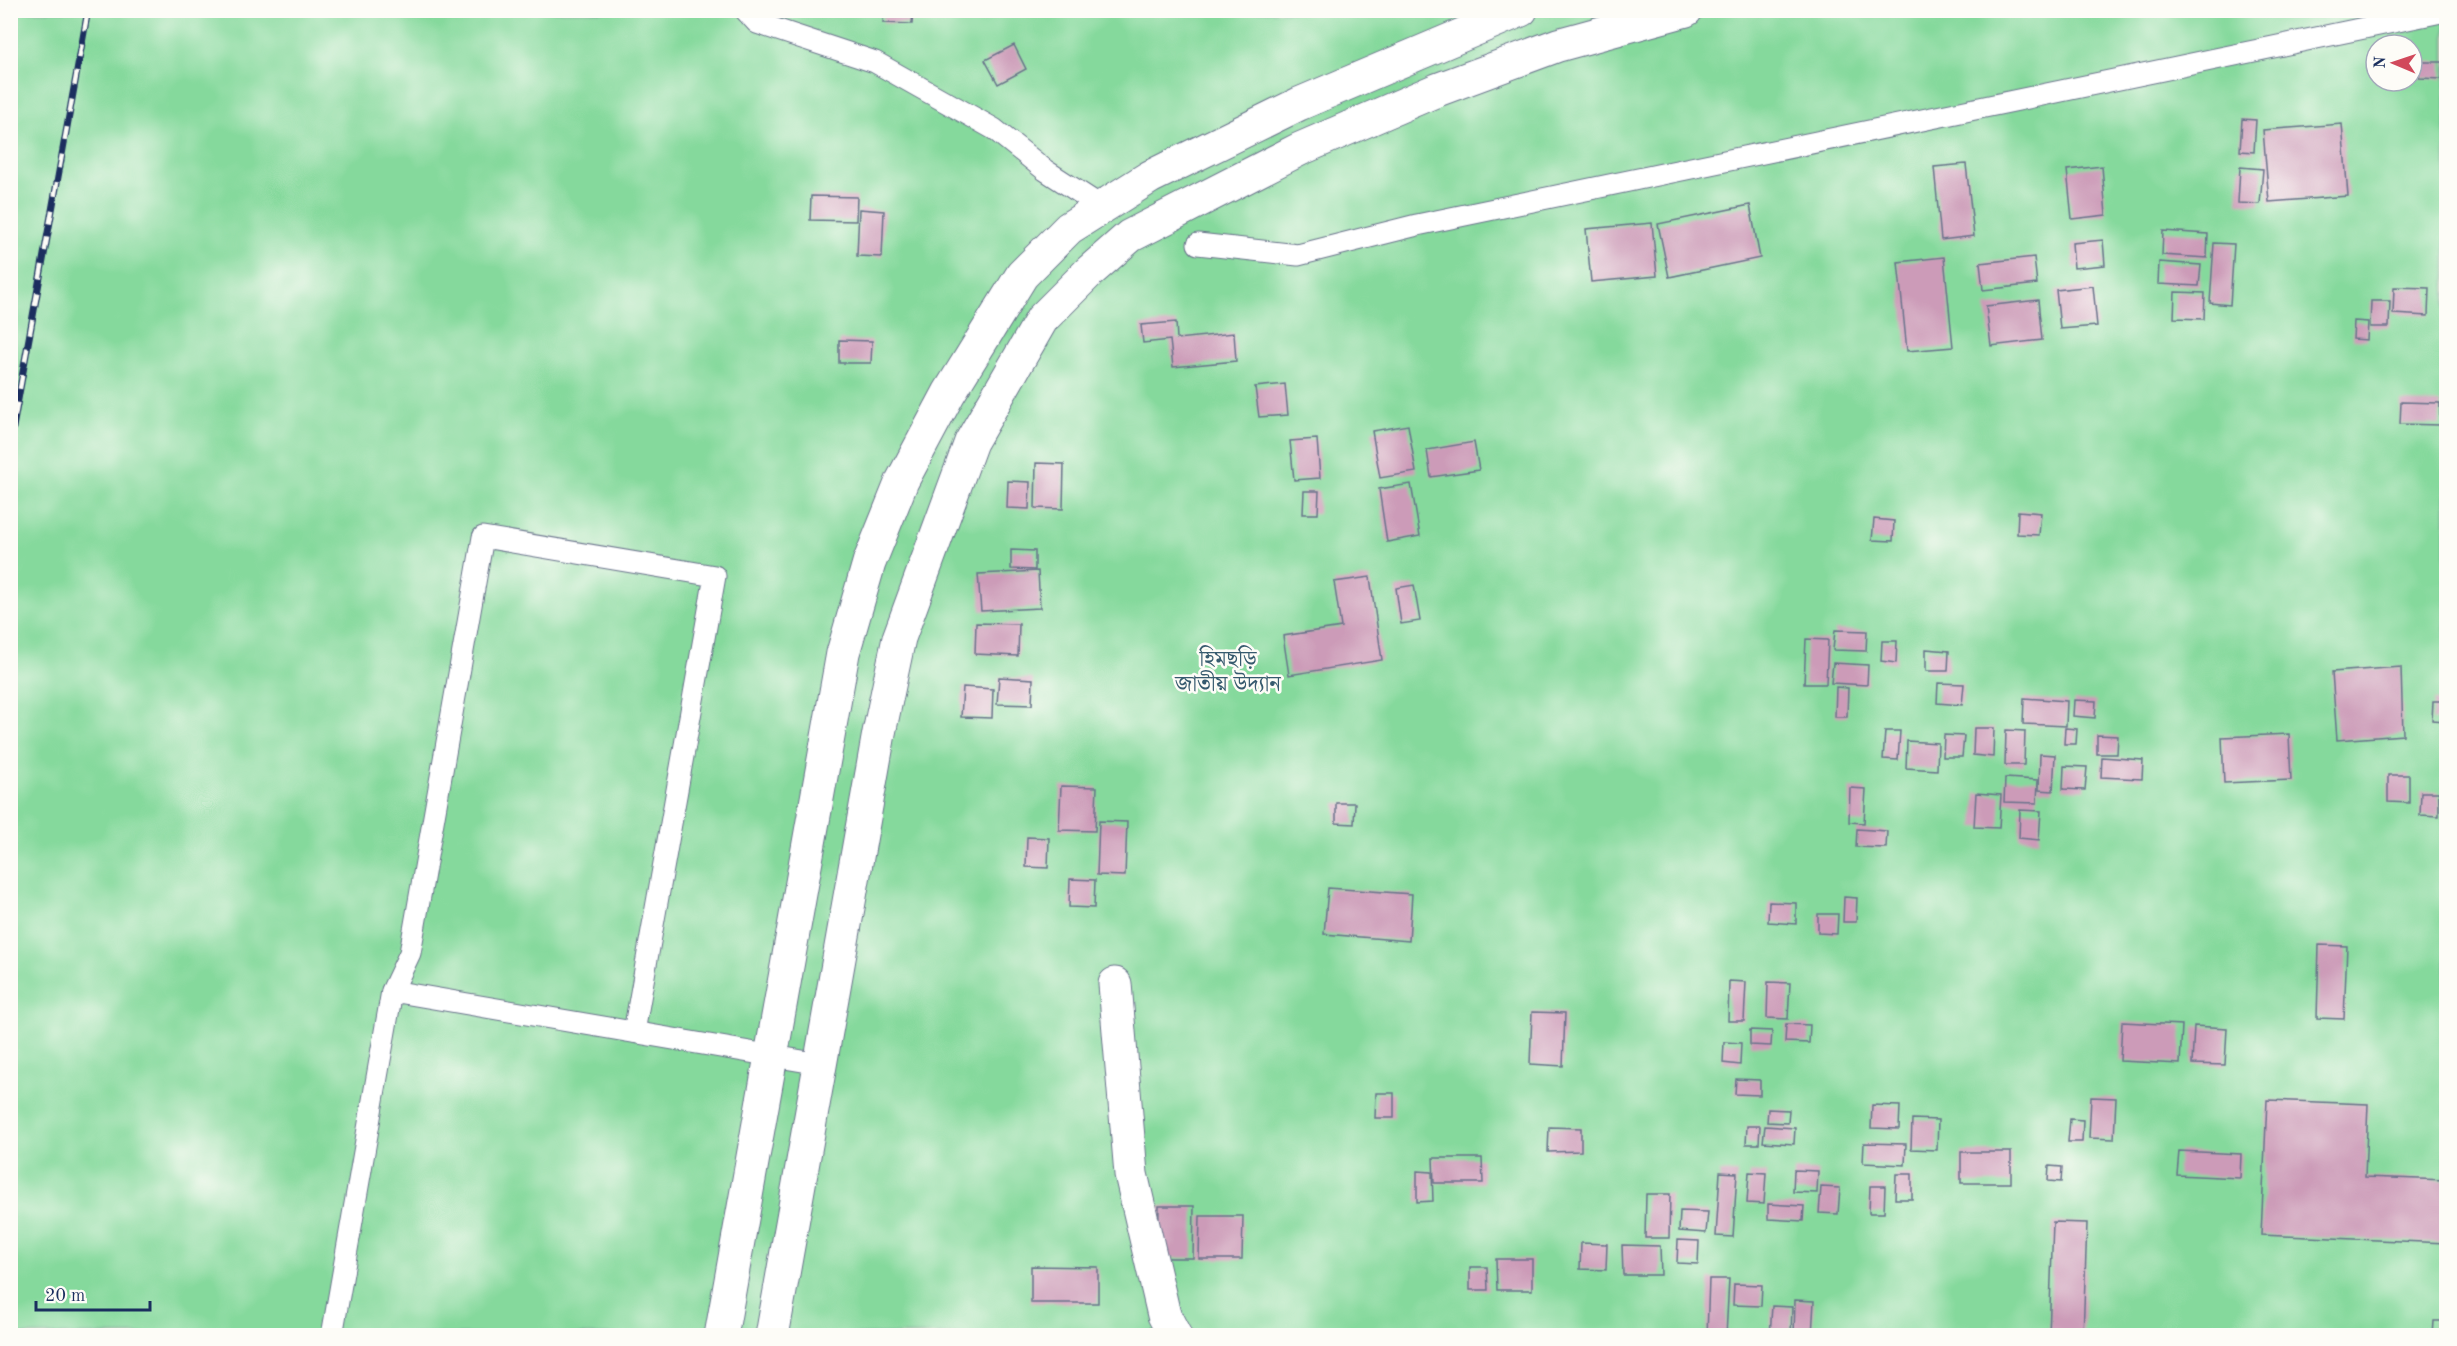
<svg xmlns="http://www.w3.org/2000/svg" width="2457" height="1346" font-family="'Old Standard TT','Noto Serif Bengali',serif">
	<rect width="100%" height="100%" fill="#fdfcf7"/>
	<filter id="ink" filterUnits="userSpaceOnUse"><feTurbulence type="fractalNoise" baseFrequency=".0167" numOctaves="2"/><feDisplacementMap in="SourceGraphic" scale="12" xChannelSelector="R" yChannelSelector="G"/><feConvolveMatrix kernelMatrix="1 2 1 2 8 2 1 2 1" color-interpolation-filters="sRGB"/></filter>
	<filter id="wash" filterUnits="userSpaceOnUse"><feTurbulence type="fractalNoise" baseFrequency=".008" numOctaves="4" result="noise"/><feDisplacementMap in="SourceGraphic" scale="24" xChannelSelector="R" yChannelSelector="G"/><feGaussianBlur stdDeviation="1.35" result="paint"/><feColorMatrix in="noise" values="0 0 0 0 0 0 0 0 0 0 0 0 0 0 0 0 0 1.4 0 .05"/><feComposite in="paint" operator="in"/></filter>
	<g filter="url(#wash)">
		<rect width="100%" height="100%" fill="#f7eedd"/>
		<!-- green -->
		<path fill="#85d99c" stroke="#50847d" stroke-width="1.5" fill-rule="evenodd" d="M11 11H2446V1335H11ZM2376 45H2412V81H2376Z"/>
		<g id="blocks">
			<!-- building -->
			<g fill="#cc9bb8">
				<path d="M884 10H913L912 24 883 23Z"/>
				<path d="M1014 45 1026 69 998 84 985 60Z"/>
				<path d="M2420 62H2442V79L2419 78Z"/>
				<path d="M2242 119 2256 120 2254 152 2240 151Z"/>
				<path d="M2342 124 2348 196 2269 202 2263 130Z"/>
				<path d="M1966 164 1974 236 1941 240 1934 167Z"/>
				<path d="M2102 166 2106 215 2072 219 2067 170Z"/>
				<path d="M2240 167 2263 169 2260 204 2238 203Z"/>
				<path d="M811 196 857 197 856 221 810 220Z"/>
				<path d="M1750 205 1760 258 1669 277 1658 224Z"/>
				<path d="M859 209 884 211 882 257 857 256Z"/>
				<path d="M1652 223 1657 276 1591 282 1586 229Z"/>
				<path d="M2163 231 2208 234 2207 258 2162 255Z"/>
				<path d="M2103 240 2105 265 2074 268 2072 243Z"/>
				<path d="M2214 243 2234 244 2230 305 2210 303Z"/>
				<path d="M1944 257 1953 347 1907 351 1898 262Z"/>
				<path d="M2034 257 2037 284 1983 290 1980 263Z"/>
				<path d="M2159 262 2201 265 2199 286 2158 284Z"/>
				<path d="M2093 286 2097 326 2060 329 2056 290Z"/>
				<path d="M2394 287 2429 288 2428 316 2393 314Z"/>
				<path d="M2175 292 2205 293 2204 319 2174 318Z"/>
				<path d="M2038 300 2042 340 1991 346 1986 306Z"/>
				<path d="M2371 301H2390L2389 327H2370Z"/>
				<path d="M2354 321 2368 322 2367 340 2353 339Z"/>
				<path d="M1176 322 1177 339 1234 333 1236 361 1173 367 1170 340 1143 343 1141 325Z"/>
				<path d="M839 340 872 341 871 363H839Z"/>
				<path d="M1285 384 1288 415 1259 417 1255 387Z"/>
				<path d="M2401 402 2440 403V425L2400 424Z"/>
				<path d="M1408 425 1416 472 1380 478 1372 431Z"/>
				<path d="M1317 439 1320 478 1294 480 1290 441Z"/>
				<path d="M1474 442 1479 470 1431 477 1427 450Z"/>
				<path d="M1036 463 1064 464 1063 509 1035 508Z"/>
				<path d="M1008 481 1030 482 1029 509 1007 508Z"/>
				<path d="M1411 484 1420 536 1387 542 1379 489Z"/>
				<path d="M1304 491H1319L1318 514H1303Z"/>
				<path d="M2018 511 2041 513 2039 535 2017 534Z"/>
				<path d="M1874 519 1894 521 1893 541 1872 540Z"/>
				<path d="M1011 550 1035 551V570L1011 569Z"/>
				<path d="M1038 571 1040 608 981 611 978 574Z"/>
				<path d="M1370 577 1382 660 1289 675 1283 636 1341 627 1334 582Z"/>
				<path d="M1414 585 1420 621 1401 624 1396 588Z"/>
				<path d="M976 623 1019 624 1018 656 975 654Z"/>
				<path d="M1835 630 1867 631 1866 651 1833 650Z"/>
				<path d="M1806 639 1828 640 1826 684H1804Z"/>
				<path d="M1882 641H1897L1896 663 1881 661Z"/>
				<path d="M1926 649 1949 651 1948 671H1926Z"/>
				<path d="M1833 663 1868 665 1867 685 1831 683Z"/>
				<path d="M2401 667 2403 735 2337 740 2332 672Z"/>
				<path d="M999 677 1033 679 1032 705 997 704Z"/>
				<path d="M1938 683 1964 684 1962 705 1937 703Z"/>
				<path d="M963 687 993 689 992 718 961 717Z"/>
				<path d="M1836 687 1848 688 1847 717H1835Z"/>
				<path d="M2024 698 2067 701 2066 726 2023 724Z"/>
				<path d="M2074 700 2096 701 2095 718 2073 716Z"/>
				<path d="M2433 701H2446V721L2432 720Z"/>
				<path d="M1974 728H1994L1993 757 1973 755Z"/>
				<path d="M2065 728 2077 729 2076 744H2064Z"/>
				<path d="M2006 730 2025 731 2024 765H2005Z"/>
				<path d="M1885 731H1900L1898 760 1883 759Z"/>
				<path d="M2289 734 2291 780 2224 783 2222 737Z"/>
				<path d="M1944 735 1964 736 1962 757H1943Z"/>
				<path d="M2097 735 2118 736 2117 754H2097Z"/>
				<path d="M1907 741 1938 743 1937 770 1906 768Z"/>
				<path d="M2040 754 2055 755 2053 791 2039 790Z"/>
				<path d="M2102 757 2143 760 2142 779 2101 777Z"/>
				<path d="M2064 766 2087 767 2085 790 2063 789Z"/>
				<path d="M2388 775H2409V803L2388 802Z"/>
				<path d="M2005 778 2038 780 2037 803 2004 802Z"/>
				<path d="M1061 786 1097 787 1095 831 1059 830Z"/>
				<path d="M1850 788 1866 789 1864 823 1849 822Z"/>
				<path d="M2421 792H2439V816L2420 815Z"/>
				<path d="M1976 793 2001 795 1999 828 1974 827Z"/>
				<path d="M1336 803H1355L1354 824 1336 823Z"/>
				<path d="M2020 810 2041 811 2039 840 2019 838Z"/>
				<path d="M1099 821 1127 822 1125 876 1097 875Z"/>
				<path d="M1857 829 1887 831 1886 848 1856 847Z"/>
				<path d="M1027 837 1049 838 1048 868 1026 867Z"/>
				<path d="M1070 879 1095 880 1094 908 1069 907Z"/>
				<path d="M1328 888 1412 894 1409 941 1324 934Z"/>
				<path d="M1844 897 1857 898 1856 922H1843Z"/>
				<path d="M1769 902 1796 903V924L1768 922Z"/>
				<path d="M1818 914H1838L1837 934 1818 933Z"/>
				<path d="M2319 945 2347 946 2344 1019 2317 1018Z"/>
				<path d="M1729 981 1746 982 1744 1021H1728Z"/>
				<path d="M1768 982 1790 983 1788 1019 1767 1018Z"/>
				<path d="M1532 1012 1565 1013 1563 1066 1530 1064Z"/>
				<path d="M2122 1022 2182 1025 2180 1064 2120 1061Z"/>
				<path d="M1786 1024 1810 1025 1809 1043 1785 1042Z"/>
				<path d="M2194 1026 2227 1028 2225 1065 2192 1064Z"/>
				<path d="M1750 1030 1772 1031 1771 1046 1750 1045Z"/>
				<path d="M1724 1042 1741 1043 1740 1065 1723 1063Z"/>
				<path d="M1736 1079 1760 1080V1095L1735 1094Z"/>
				<path d="M1376 1093H1394V1118H1375Z"/>
				<path d="M2091 1097 2116 1098 2114 1139 2089 1138Z"/>
				<path d="M2267 1100 2368 1104 2365 1177 2446 1180V1243L2261 1235Z"/>
				<path d="M1872 1105 1900 1106 1899 1129 1871 1128Z"/>
				<path d="M1768 1109 1789 1110 1788 1123 1767 1122Z"/>
				<path d="M1912 1119 1938 1120 1937 1150 1911 1149Z"/>
				<path d="M2070 1119 2083 1120 2082 1142H2068Z"/>
				<path d="M1747 1126H1760L1759 1144H1746Z"/>
				<path d="M1765 1126 1795 1128 1794 1144 1763 1142Z"/>
				<path d="M1549 1127 1581 1128V1151L1548 1152Z"/>
				<path d="M1864 1143 1906 1144 1905 1165 1863 1163Z"/>
				<path d="M2179 1151 2241 1154 2240 1178 2177 1175Z"/>
				<rect x="1961" y="1152" width="50" height="31"/>
				<path d="M1433 1158H1482L1483 1183H1434Z"/>
				<path d="M2049 1166 2062 1167 2061 1182 2048 1181Z"/>
				<path d="M1794 1170 1818 1171 1817 1193 1793 1192Z"/>
				<path d="M1417 1171 1432 1172 1433 1201 1417 1202Z"/>
				<path d="M1720 1172 1737 1173 1733 1237 1716 1236Z"/>
				<path d="M1749 1172 1766 1173 1764 1204 1747 1203Z"/>
				<path d="M1896 1174H1912V1199H1895Z"/>
				<path d="M1870 1186H1885L1884 1213H1869Z"/>
				<path d="M1821 1187 1840 1188 1838 1214 1819 1213Z"/>
				<path d="M1646 1194H1670L1669 1238H1645Z"/>
				<path d="M1768 1204 1804 1206 1803 1221 1768 1219Z"/>
				<path d="M1159 1206H1194L1193 1258H1158Z"/>
				<path d="M1680 1211 1708 1212 1706 1233 1679 1231Z"/>
				<path d="M1200 1216H1243L1242 1259H1199Z"/>
				<path d="M2053 1222 2087 1223 2083 1336H2049Z"/>
				<path d="M1678 1240 1699 1241 1698 1264 1677 1263Z"/>
				<path d="M1581 1243 1607 1244 1606 1270 1580 1269Z"/>
				<path d="M1622 1245 1660 1246 1661 1275H1623Z"/>
				<path d="M1496 1259H1532V1290H1497Z"/>
				<path d="M1031 1266 1098 1267V1303H1031Z"/>
				<path d="M1470 1267H1487L1488 1290H1470Z"/>
				<path d="M1709 1279H1729L1726 1336H1707Z"/>
				<path d="M1734 1284 1762 1285 1761 1306 1733 1305Z"/>
				<path d="M1795 1300 1814 1301 1812 1336H1794Z"/>
				<path d="M1772 1306 1792 1307 1791 1336H1770Z"/>
				<path d="M2434 1321H2446V1336H2433Z"/>
			</g>
		</g>
	</g>
	<g filter="url(#ink)">
		<use href="#blocks" fill-opacity="0" stroke="#68728a" stroke-width="1.5"/>
		<g fill="none" stroke-linecap="round" stroke-linejoin="round">
			<defs>
				<g id="service">
					<path d="M745 10 757 23 875 62 994 129 1045 170 1102 207"/>
					<path d="M1198 244 1298 255 1417 225 2446 11"/>
					<path d="M392 991 410 953 483 537 715 576 634 1032"/>
					<path d="M332 1336 392 991 820 1064"/>
				</g>
				<g id="minor">
					<path d="M1115 984 1131 1174 1164 1315 1175 1336"/>
					<path d="M721 1336 843 653 869 563 902 481 949 393 1022 275 1069 228 1150 177 1299 104 1521 10"/>
					<path d="M772 1336 879 733 899 638 971 442 1042 319 1089 272 1130 236 1300 149 1437 90 1558 45 1686 10"/>
				</g>
			</defs>
			<!-- service casing -->
			<use href="#service" stroke="#68728a" stroke-width="23"/>
			<!-- minor casing -->
			<use href="#minor" stroke="#68728a" stroke-width="35"/>
			<!-- service -->
			<use href="#service" stroke="#fff" stroke-width="21"/>
			<!-- minor -->
			<use href="#minor" stroke="#fff" stroke-width="33"/>
			<defs>
				<path id="rail" d="M10 444 88 10"/>
			</defs>
			<!-- rail casing -->
			<use href="#rail" stroke="#1b2f5e" stroke-width="7"/>
			<!-- rail -->
			<use href="#rail" stroke="#fdfcf7" stroke-width="4.5" stroke-dasharray="14" stroke-linecap="butt"/>
		</g>
	</g>
	<g text-anchor="middle" dominant-baseline="central" stroke-width="5" stroke-linejoin="round" paint-order="stroke">
		<!-- park labels -->
		<g font-size="22" fill="#365a6e" stroke="#fdfcf7">
			<text x="1228" y="660">হিমছড়ি<tspan x="1228" dy="25">জাতীয় উদ্যান</tspan></text>
		</g>
	</g>
	<!-- margin -->
	<rect width="2457" height="1346" fill="none" stroke="#fdfcf7" stroke-width="36"/>
	<!-- north arrow -->
	<g transform="translate(2394 63) rotate(272)"><circle r="28" fill="#fdfcf7" stroke="#a3aaba" stroke-width="1.5"/>
	<path d="M0-4.5L10 22L0 15L-10 22Z" fill="#d1495b"/>
	<text y="-9" font-size="16" font-weight="bold" text-anchor="middle" fill="#1b2f5e">N</text>
	</g>
	<!-- scale -->
	<path d="M36 1301v9h114v-9" fill="none" stroke="#1b2f5e" stroke-width="3"/>
	<text x="45" y="1301" font-size="18" fill="#1b2f5e" stroke="#fdfcf7" stroke-width="4.5" paint-order="stroke">20 m</text>
</svg>
